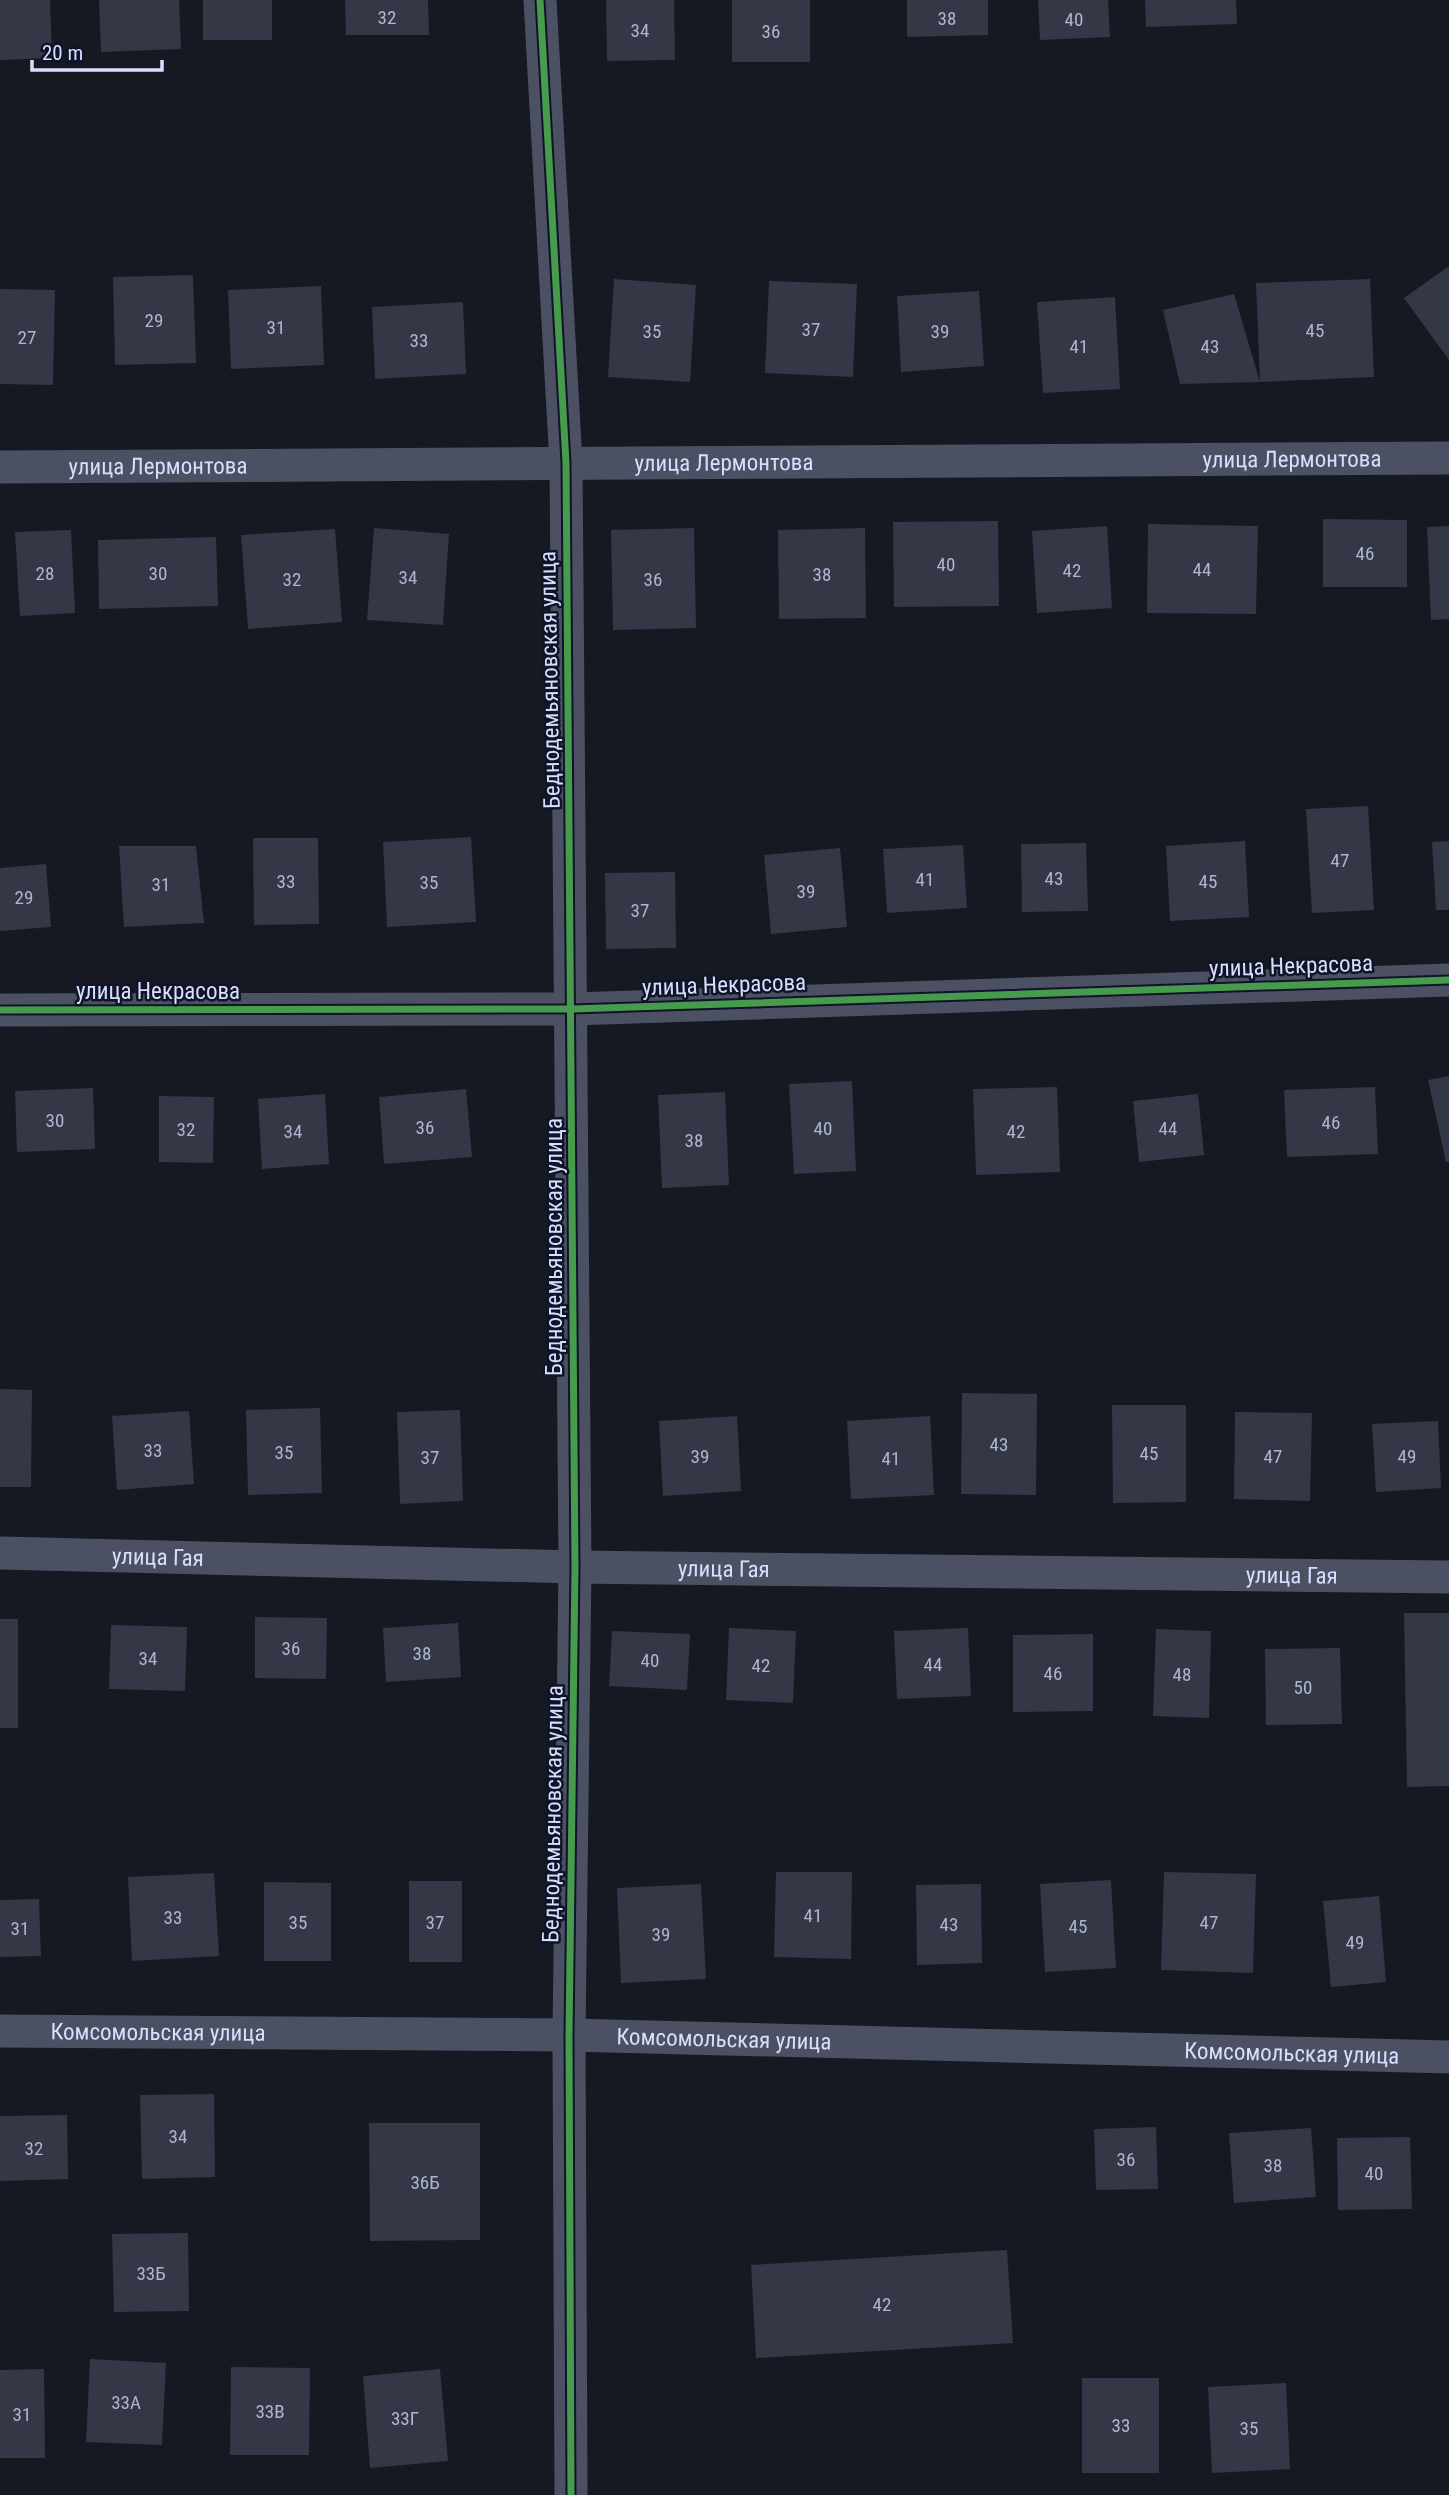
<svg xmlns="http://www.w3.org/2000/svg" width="1449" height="2495" font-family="'Roboto Condensed',sans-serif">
	<rect width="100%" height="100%" fill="#161822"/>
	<!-- building -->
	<g fill="#343745">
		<path d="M0 0H50L52 58 0 60Z"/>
		<path d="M99 0H179L181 49 101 52Z"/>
		<rect x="203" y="0" width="69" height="40"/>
		<path d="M345 0H428L429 35H346Z"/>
		<path d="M606 0H674L675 60 607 61Z"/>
		<rect x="732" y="0" width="78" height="62"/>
		<path d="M907 0H988V35L907 37Z"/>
		<path d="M1038 0H1108L1110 37 1040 40Z"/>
		<path d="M1145 0H1236L1237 24 1146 27Z"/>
		<path d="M1449 266V360L1404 298Z"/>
		<path d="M193 275 196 363 115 365 113 277Z"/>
		<path d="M614 279 696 285 690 382 608 377Z"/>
		<path d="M1370 279 1374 377 1260 382 1256 283Z"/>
		<path d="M769 281 857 284 853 377 765 373Z"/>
		<path d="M321 286 324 365 231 369 228 290Z"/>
		<path d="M0 289 55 290 53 385 0 384Z"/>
		<path d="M979 291 984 366 901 372 897 296Z"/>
		<path d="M1234 294 1260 382 1180 384 1163 310Z"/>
		<path d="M1115 297 1120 389 1043 393 1037 302Z"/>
		<path d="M463 302 466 374 375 379 372 307Z"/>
		<path d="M1323 519 1407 520V587H1323Z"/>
		<path d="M998 521 999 606 894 607 893 522Z"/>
		<path d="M1148 524 1258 526 1256 614 1147 613Z"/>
		<path d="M1107 526 1112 608 1037 613 1032 531Z"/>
		<path d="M1449 526V619L1431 620 1427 527Z"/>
		<path d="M374 528 449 534 443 625 367 620Z"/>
		<path d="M694 528 696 628 613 630 611 530Z"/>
		<path d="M865 528 866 618 779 619 778 530Z"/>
		<path d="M335 529 342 622 248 629 241 535Z"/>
		<path d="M71 530 75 613 20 616 15 532Z"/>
		<path d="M216 537 218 606 99 609 98 540Z"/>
		<path d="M1368 806 1374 910 1312 913 1306 809Z"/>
		<path d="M471 837 476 922 387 927 383 842Z"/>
		<path d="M253 838H318L319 924 254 925Z"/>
		<path d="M1245 841 1249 917 1170 921 1166 846Z"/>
		<path d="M1449 841V910H1436L1432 842Z"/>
		<path d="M1086 843 1088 911 1022 912 1021 844Z"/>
		<path d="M963 845 967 908 887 913 883 849Z"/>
		<path d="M119 846H196L204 923 124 927Z"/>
		<path d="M840 848 847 927 771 934 764 855Z"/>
		<path d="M46 864 51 927 0 931V868Z"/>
		<path d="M675 872 676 948 606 949 605 873Z"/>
		<path d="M1449 1076V1162H1446L1428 1080Z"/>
		<path d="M852 1081 856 1171 794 1174 789 1084Z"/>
		<path d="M1057 1087 1060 1172 976 1175 973 1089Z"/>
		<path d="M1375 1087 1378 1154 1287 1157 1284 1090Z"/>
		<path d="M93 1088 95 1149 17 1152 15 1091Z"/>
		<path d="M466 1089 472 1157 384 1164 379 1097Z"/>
		<path d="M725 1092 729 1185 662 1188 658 1095Z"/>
		<path d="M325 1094 329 1164 262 1169 258 1099Z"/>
		<path d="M1198 1094 1204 1155 1139 1162 1133 1101Z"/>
		<path d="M159 1096 214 1097 213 1163 159 1162Z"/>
		<path d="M0 1389 32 1390 31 1487H0Z"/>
		<path d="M962 1393 1037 1394 1036 1495 961 1494Z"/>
		<path d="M1112 1405H1186V1502L1113 1503Z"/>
		<path d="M320 1408 322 1493 248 1495 246 1410Z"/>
		<path d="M460 1410 463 1501 400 1504 397 1412Z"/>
		<path d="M189 1411 194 1484 117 1490 112 1416Z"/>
		<path d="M1235 1412 1312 1413 1310 1501 1234 1499Z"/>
		<path d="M737 1416 741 1491 663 1496 659 1421Z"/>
		<path d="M930 1416 934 1495 851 1499 847 1421Z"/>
		<path d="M1438 1421 1441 1488 1376 1492 1372 1424Z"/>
		<path d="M1404 1613H1449V1786L1407 1787Z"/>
		<path d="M255 1617 327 1618 326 1679 255 1678Z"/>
		<rect x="0" y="1619" width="18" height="109"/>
		<path d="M458 1623 461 1677 386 1682 383 1628Z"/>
		<path d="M111 1625 187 1627 185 1691 109 1689Z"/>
		<path d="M729 1628 796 1631 793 1703 726 1700Z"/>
		<path d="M968 1628 971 1696 897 1699 894 1631Z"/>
		<path d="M1156 1629 1211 1631 1209 1718 1153 1716Z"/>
		<path d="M612 1631 690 1634 687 1690 609 1686Z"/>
		<path d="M1093 1634V1711L1013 1712V1635Z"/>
		<path d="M1340 1648 1342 1724 1266 1725 1265 1649Z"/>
		<path d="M776 1872H852L851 1959 774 1957Z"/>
		<path d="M1164 1872 1256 1874 1253 1973 1161 1970Z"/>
		<path d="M214 1873 219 1956 132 1961 128 1877Z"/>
		<path d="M1111 1880 1116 1968 1045 1972 1040 1884Z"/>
		<rect x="409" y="1881" width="53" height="81"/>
		<path d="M264 1882 331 1883V1961H264Z"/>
		<path d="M701 1884 706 1979 621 1983 617 1888Z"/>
		<path d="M981 1884 982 1963 917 1965 916 1885Z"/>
		<path d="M1379 1896 1386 1982 1331 1987 1323 1901Z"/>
		<path d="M39 1899 41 1956 0 1957V1900Z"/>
		<path d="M214 2094 215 2177 142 2179 140 2095Z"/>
		<path d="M67 2115 68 2179 0 2181V2116Z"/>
		<path d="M369 2123H480V2240L370 2241Z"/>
		<path d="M1156 2127 1158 2189 1096 2190 1094 2129Z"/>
		<path d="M1311 2128 1316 2197 1234 2203 1229 2133Z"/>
		<path d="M1410 2137 1412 2209 1338 2210 1337 2138Z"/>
		<path d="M188 2233 189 2311 114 2312 112 2234Z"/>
		<path d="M1007 2250 1013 2343 756 2358 751 2265Z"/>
		<path d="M90 2359 166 2363 162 2445 86 2442Z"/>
		<path d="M231 2367 310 2368 309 2455H230Z"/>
		<path d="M44 2369 45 2458H0V2370Z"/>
		<path d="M440 2369 448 2461 370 2468 363 2376Z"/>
		<rect x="1082" y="2378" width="77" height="95"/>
		<path d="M1286 2383 1290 2469 1212 2473 1208 2387Z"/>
	</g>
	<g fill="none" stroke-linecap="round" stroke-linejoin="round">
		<!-- minor -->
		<g stroke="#4b5163" stroke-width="33">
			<path d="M540 0 566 463 575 1567 569 2035 571 2495"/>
			<path id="s1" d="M0 467 1449 458"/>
			<path d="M0 1010 572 1009 1449 980"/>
			<path id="s2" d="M0 1553 575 1567 1449 1577"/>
			<path id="s3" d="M0 2031 569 2035 1449 2057"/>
		</g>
		<defs>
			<g id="cycleway">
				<path d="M540 0 566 463 575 1567 569 2035 571 2495"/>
				<path d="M0 1010 572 1009 1449 980"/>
			</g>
		</defs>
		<!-- cycleway casing -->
		<use href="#cycleway" stroke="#101428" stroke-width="11"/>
		<!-- cycleway -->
		<use href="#cycleway" stroke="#469c4c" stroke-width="7"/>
	</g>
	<g text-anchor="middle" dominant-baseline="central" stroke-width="5" stroke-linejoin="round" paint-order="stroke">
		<!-- number labels -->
		<g font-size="19" fill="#afb5d0">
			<text x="387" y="17">32</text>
			<text x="947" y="18">38</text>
			<text x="1074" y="19">40</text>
			<text x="640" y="30">34</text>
			<text x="771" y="31">36</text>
			<text x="154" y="320">29</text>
			<text x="276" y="327">31</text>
			<text x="811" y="329">37</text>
			<text x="1315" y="330">45</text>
			<text x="652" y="331">35</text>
			<text x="940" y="331">39</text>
			<text x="27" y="337">27</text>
			<text x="419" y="340">33</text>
			<text x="1079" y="346">41</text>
			<text x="1210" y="346">43</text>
			<text x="1365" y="553">46</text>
			<text x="946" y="564">40</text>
			<text x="1202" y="569">44</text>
			<text x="1072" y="570">42</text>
			<text x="45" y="573">28</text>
			<text x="158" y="573">30</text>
			<text x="822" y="574">38</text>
			<text x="408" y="577">34</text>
			<text x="292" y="579">32</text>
			<text x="653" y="579">36</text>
			<text x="1340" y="860">47</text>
			<text x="1054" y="878">43</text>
			<text x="925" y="879">41</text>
			<text x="286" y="881">33</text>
			<text x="1208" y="881">45</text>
			<text x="429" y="882">35</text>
			<text x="161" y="884">31</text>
			<text x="806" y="891">39</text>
			<text x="24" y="897">29</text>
			<text x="640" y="910">37</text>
			<text x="55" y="1120">30</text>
			<text x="1331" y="1122">46</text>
			<text x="425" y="1127">36</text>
			<text x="823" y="1128">40</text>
			<text x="1168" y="1128">44</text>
			<text x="186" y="1129">32</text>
			<text x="293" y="1131">34</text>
			<text x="1016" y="1131">42</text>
			<text x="694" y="1140">38</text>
			<text x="999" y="1444">43</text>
			<text x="153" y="1450">33</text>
			<text x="284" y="1452">35</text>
			<text x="1149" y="1453">45</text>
			<text x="700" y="1456">39</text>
			<text x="1273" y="1456">47</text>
			<text x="1407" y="1456">49</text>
			<text x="430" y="1457">37</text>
			<text x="891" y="1458">41</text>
			<text x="291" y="1648">36</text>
			<text x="422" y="1653">38</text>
			<text x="148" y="1658">34</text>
			<text x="650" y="1660">40</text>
			<text x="933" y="1664">44</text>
			<text x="761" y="1665">42</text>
			<text x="1053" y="1673">46</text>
			<text x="1182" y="1674">48</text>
			<text x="1303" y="1687">50</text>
			<text x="813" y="1915">41</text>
			<text x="173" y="1917">33</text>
			<text x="298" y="1922">35</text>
			<text x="435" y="1922">37</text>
			<text x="1209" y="1922">47</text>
			<text x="949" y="1924">43</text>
			<text x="1078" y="1926">45</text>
			<text x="20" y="1928">31</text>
			<text x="661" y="1934">39</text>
			<text x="1355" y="1942">49</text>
			<text x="178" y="2136">34</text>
			<text x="34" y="2148">32</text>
			<text x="1126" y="2159">36</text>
			<text x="1273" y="2165">38</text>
			<text x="1374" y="2173">40</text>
			<text x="425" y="2182">36Б</text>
			<text x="151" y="2273">33Б</text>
			<text x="882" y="2304">42</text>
			<text x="126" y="2402">33А</text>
			<text x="270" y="2411">33В</text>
			<text x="22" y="2414">31</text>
			<text x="405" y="2418">33Г</text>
			<text x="1121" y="2425">33</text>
			<text x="1249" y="2428">35</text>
		</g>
		<!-- street labels -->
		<g font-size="23" fill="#d8dffe" stroke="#101428">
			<text stroke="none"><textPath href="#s1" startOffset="1292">улица Лермонтова</textPath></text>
			<text stroke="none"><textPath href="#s1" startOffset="724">улица Лермонтова</textPath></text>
			<text stroke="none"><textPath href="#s1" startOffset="158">улица Лермонтова</textPath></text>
			<text transform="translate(550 680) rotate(-91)">Беднодемьяновская улица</text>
			<text transform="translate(1291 966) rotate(-2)">улица Некрасова</text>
			<text transform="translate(724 985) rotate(-2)">улица Некрасова</text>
			<text x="158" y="991">улица Некрасова</text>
			<text transform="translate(554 1247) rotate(-90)">Беднодемьяновская улица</text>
			<text stroke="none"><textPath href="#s2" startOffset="158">улица Гая</textPath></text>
			<text stroke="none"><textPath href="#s2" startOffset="724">улица Гая</textPath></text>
			<text stroke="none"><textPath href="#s2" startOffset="1292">улица Гая</textPath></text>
			<text transform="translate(553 1814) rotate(-89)">Беднодемьяновская улица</text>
			<text stroke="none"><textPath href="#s3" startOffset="158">Комсомольская улица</textPath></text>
			<text stroke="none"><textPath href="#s3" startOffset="724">Комсомольская улица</textPath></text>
			<text stroke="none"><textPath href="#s3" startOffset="1292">Комсомольская улица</textPath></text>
		</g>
	</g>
	<!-- scale -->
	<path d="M32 60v10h130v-10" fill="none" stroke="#d8dffe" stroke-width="3.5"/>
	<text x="42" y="60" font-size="21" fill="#d8dffe" stroke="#101428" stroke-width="5" paint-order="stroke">20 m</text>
</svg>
